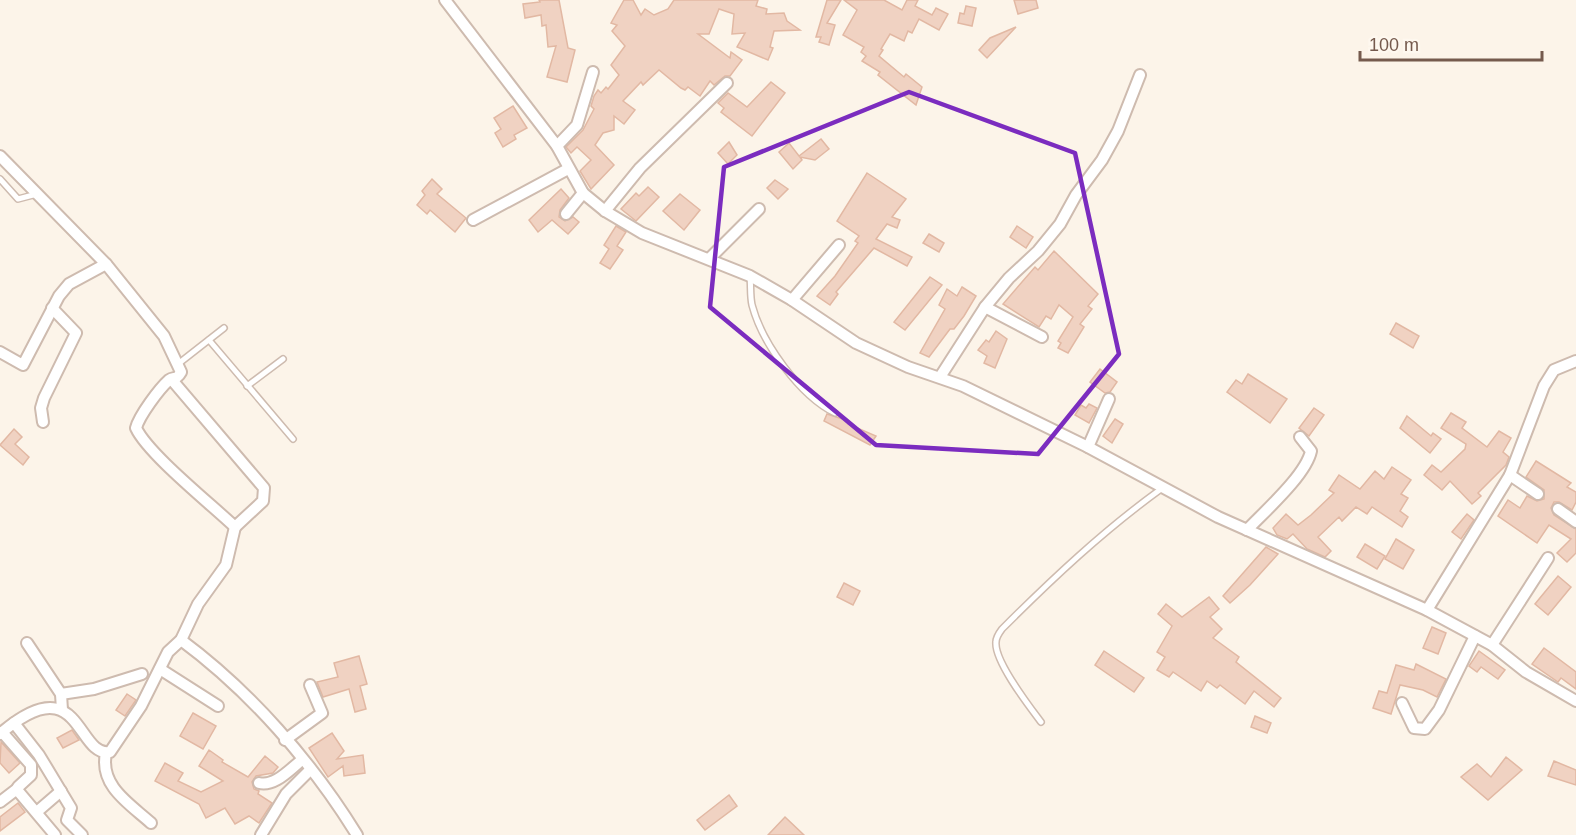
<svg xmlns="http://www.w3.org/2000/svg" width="1576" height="835" font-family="Helvetica,sans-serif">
	<rect width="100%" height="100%" fill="#fcf4e9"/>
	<!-- building -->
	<g fill="#f0d2c2" stroke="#e2b8a3" stroke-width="1.5">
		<path d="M539 0H559L568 48 575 50 567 82 547 77 556 46 548 47 546 25 542 26 541 15 525 18 523 4 540 2Z"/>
		<path d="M624 0H633L641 15 645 9 654 15 668 9 674 0H758L756 6 767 9 766 14 784 13 787 21 800 30 774 31 770 47 773 48 768 60 737 47 745 33 732 34 734 14 719 9 709 34H698L730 58 731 52 742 60 730 76H725L714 85 710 81 700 96 688 87 685 90 681 88 659 70 643 85 641 82 623 101 635 110 624 124 614 116V130L603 133 595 145 614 165 591 189 580 171 591 160 577 147 571 153 566 147 583 130 594 109 591 106 594 96 598 90 601 93 606 87 608 89 619 75 611 65 625 46 612 31 617 25 611 23Z"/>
		<path d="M827 0H841L827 23 835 25 829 45 819 42 821 37H816Z"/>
		<path d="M844 0H884L902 10 907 0H918L915 6 932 15 936 8 948 14 939 30 919 19 912 33 908 31 904 41 890 34 881 49 883 50 879 56 904 77 906 74 922 87 916 105 878 75 880 72 862 61 866 56 861 52 864 47 843 35 857 10Z"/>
		<path d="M1014 0H1036L1038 8 1018 14Z"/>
		<path d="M966 6 976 8 972 26 958 23 960 13 964 14Z"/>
		<path d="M1016 27 987 58 979 50 990 38Z"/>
		<path d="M771 82 785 93 752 136 721 112 724 108 718 103 728 93 747 107Z"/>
		<path d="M513 106 527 128 514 135 516 139 503 147 495 133 501 129 494 118Z"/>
		<path d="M821 139 829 149 815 160 800 157 802 160 793 169 779 152 789 143 799 156Z"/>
		<path d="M729 142 737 155 728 164 718 153Z"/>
		<path d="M867 173 906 199 892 217 900 220 897 228 887 224 876 239 912 257 907 266 874 248 836 292 838 294 830 305 817 296 835 276 858 243 855 241 859 236 837 221Z"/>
		<path d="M432 179 442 189 437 194 466 218 455 232 430 210 427 214 417 205 425 195 422 191Z"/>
		<path d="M775 180 788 189 778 199 767 188Z"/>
		<path d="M648 187 659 197 636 221 621 209 636 193 639 196Z"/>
		<path d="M561 189 569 198 560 210 559 217 565 221 573 217 579 222 568 234 552 220 538 232 529 220Z"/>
		<path d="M680 194 700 210 684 230 663 211Z"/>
		<path d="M616 226 626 232 617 246 623 250 610 269 600 263 609 249 604 245Z"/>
		<path d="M1017 226 1033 237 1026 248 1010 237Z"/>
		<path d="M929 234 944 243 939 252 923 243Z"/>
		<path d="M1054 251 1098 294 1088 306 1092 309 1080 324 1084 327 1068 353 1058 348 1061 343 1058 341 1073 317 1059 305 1051 319 1046 316 1039 327 1003 304 1035 267 1038 270Z"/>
		<path d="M930 277 942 285 905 330 894 322Z"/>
		<path d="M962 287 976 296 964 316 954 329H950L929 357 920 353 945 309 939 305 947 289 957 296Z"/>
		<path d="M1396 323 1419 336 1413 348 1390 334Z"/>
		<path d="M996 331 1007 339 995 368 984 363 987 356 978 350 986 340 989 342Z"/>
		<path d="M1100 369 1117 382 1110 392 1105 393 1090 382Z"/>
		<path d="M1248 374 1287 399 1270 423 1227 392 1236 380 1242 384Z"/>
		<path d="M1089 404 1097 408 1089 423 1075 415 1081 405 1086 408Z"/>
		<path d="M1314 408 1324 415 1309 436 1299 428Z"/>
		<path d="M1451 413 1466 422 1462 428 1487 447 1499 431 1511 438 1503 452 1509 457 1506 465 1478 493 1481 496 1472 504 1450 481 1442 490 1424 475 1432 465 1441 472 1465 449 1466 444 1441 428Z"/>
		<path d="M827 414 849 421 848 424 876 436 870 445 824 421Z"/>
		<path d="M1407 416 1431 436 1433 433 1441 439 1430 453 1400 428Z"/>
		<path d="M1115 419 1123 424 1112 443 1103 436Z"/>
		<path d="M14 429 22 437 15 444 29 457 23 465 0 445Z"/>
		<path d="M1536 461 1571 483 1567 487 1576 492V502L1572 510 1559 502H1554L1551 508 1554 515 1576 529V553L1567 562 1557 553 1571 539 1549 525 1537 543 1498 516 1508 500 1520 508 1527 496 1537 501 1544 499V490L1526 477Z"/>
		<path d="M1392 467 1411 480 1401 494 1408 498 1400 511 1408 517 1402 527 1372 507 1367 514 1356 507 1342 521 1339 517 1318 537 1331 551 1325 557 1307 549 1293 534 1287 539 1277 535 1273 528 1286 514 1298 525 1311 515 1334 493 1329 490 1339 475 1360 489 1375 471 1384 479Z"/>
		<path d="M1467 514 1474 520 1461 539 1452 532Z"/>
		<path d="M1396 539 1414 550 1403 569 1385 559Z"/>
		<path d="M1365 544 1385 556 1377 569 1357 557Z"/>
		<path d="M1266 547 1278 554 1250 585 1230 603 1223 596Z"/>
		<path d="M1558 576 1571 587 1548 615 1535 604Z"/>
		<path d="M844 583 860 591 853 605 837 597Z"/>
		<path d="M1209 597 1219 609 1210 617 1222 629 1213 638 1239 657 1236 662 1281 698 1274 707 1254 691 1245 704 1220 685 1217 688 1207 681 1201 691 1173 672 1169 677 1157 670 1165 657 1157 652 1172 626 1158 614 1166 604 1182 617Z"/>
		<path d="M1432 627 1446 633 1438 654 1423 648Z"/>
		<path d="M1544 648 1576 672V689L1561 678 1558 682 1532 664Z"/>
		<path d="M1104 651 1144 678 1134 692 1095 665Z"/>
		<path d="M1479 651 1505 670 1498 679 1481 667 1477 672 1469 666Z"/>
		<path d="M359 656 367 684 360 686 366 709 355 712 349 689 323 697 317 682 338 677 334 663Z"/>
		<path d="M1416 664 1446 679 1437 697 1423 690 1400 685 1391 714 1373 708 1379 691 1387 693 1396 665 1414 670Z"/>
		<path d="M127 694 136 700 125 716 116 710Z"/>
		<path d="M193 713 216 726 203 749 180 736Z"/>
		<path d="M1255 716 1271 723 1267 733 1251 727Z"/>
		<path d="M72 730 79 740 63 748 57 738Z"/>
		<path d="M332 733 344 751 337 759 363 755 365 773 344 776 343 766 328 777 309 748Z"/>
		<path d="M1 742 20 763 9 773 0 763Z"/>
		<path d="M209 750 223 760 222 762 248 777 265 756 278 767 273 773 256 776 252 782 254 789 259 791 258 794 272 803 259 823 249 816 235 824 225 808 206 818 199 804 155 781 165 763 183 773 178 781 201 792 223 781 199 766Z"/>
		<path d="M1506 757 1522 770 1488 800 1461 777 1477 764 1491 777Z"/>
		<path d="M1554 761 1576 770V785L1548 776Z"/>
		<path d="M729 795 737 806 705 830 697 820Z"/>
		<path d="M18 803 25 812 0 831V817Z"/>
		<path d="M785 817 804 835H768Z"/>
	</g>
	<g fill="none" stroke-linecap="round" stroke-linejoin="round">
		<defs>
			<g id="service">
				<path d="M0 179 18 199 37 194"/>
				<path d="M750 277C751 286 750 296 752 305 762 343 800 396 835 413"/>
				<path d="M209 340 293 439"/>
				<path d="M178 364 224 328"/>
				<path d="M247 386 283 359"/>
				<path d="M1041 722C1029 706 994 661 996 642 996 638 999 633 1002 629 1052 579 1103 531 1161 489"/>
			</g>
			<g id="minor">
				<path d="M445 0 557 146 583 193 605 211 642 233 750 276 792 300 856 343 908 367 963 386 1088 447 1218 517 1427 610 1492 645 1526 672 1576 701"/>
				<path d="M557 146 577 125 593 72"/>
				<path d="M0 156 106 264 164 336 181 372C176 381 174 376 169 380 159 389 139 416 136 428 148 454 212 505 235 527L263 501 264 488 172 380"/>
				<path d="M605 211 640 168 727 83"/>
				<path d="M566 214 583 193"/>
				<path d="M473 220 568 169"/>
				<path d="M710 258 759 209"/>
				<path d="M792 300 839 245"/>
				<path d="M985 307 1042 337"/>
				<path d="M0 352 23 365 59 296 69 284 106 264"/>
				<path d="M940 377 985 307 1009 278 1038 251 1060 224 1076 195 1102 160 1118 131 1140 75"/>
				<path d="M43 422 41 408 44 398 76 333 52 308"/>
				<path d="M1088 447 1109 399"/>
				<path d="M1510 475 1538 494"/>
				<path d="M1558 509 1576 522"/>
				<path d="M1247 530C1265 511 1306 475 1311 451L1300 437"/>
				<path d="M1427 610 1510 475 1544 386 1554 370 1576 361"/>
				<path d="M181 640C250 691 312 762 357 835"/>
				<path d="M27 643 61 694 62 710"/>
				<path d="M1492 645 1548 558"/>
				<path d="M160 669 218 706"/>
				<path d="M61 694 94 689 142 674"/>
				<path d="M1402 703 1414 728 1425 729 1439 710 1475 636"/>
				<path d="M14 723 39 755 71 808 67 820 82 835"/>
				<path d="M2 732 31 765V775L18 787V791L55 835"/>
				<path d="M0 734C81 664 76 758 110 752L141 706 168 652 181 640 198 604 226 565 235 527"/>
				<path d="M285 740 322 713 310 685"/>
				<path d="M106 753C99 786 130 804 151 823"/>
				<path d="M259 783C275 787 290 769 302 760"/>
				<path d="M0 802 17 789"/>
				<path d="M39 810 61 791"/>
				<path d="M261 835 286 794 310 770"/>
			</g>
		</defs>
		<!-- service casing -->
		<use href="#service" stroke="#cebbaf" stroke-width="8"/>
		<!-- minor casing -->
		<use href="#minor" stroke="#cebbaf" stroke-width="14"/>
		<!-- service -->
		<use href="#service" stroke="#fff" stroke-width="5"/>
		<!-- minor -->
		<use href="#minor" stroke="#fff" stroke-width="10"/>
	</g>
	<!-- marked area -->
	<path fill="none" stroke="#7b2cbf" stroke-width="4.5" stroke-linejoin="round" d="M909 92 1075 153 1119 354 1038 454 876 445 710 307 724 167Z"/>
	<!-- scale -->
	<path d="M1360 51v9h182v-9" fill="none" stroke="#755a4d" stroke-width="3"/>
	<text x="1369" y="51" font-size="18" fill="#755a4d" stroke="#fef8ef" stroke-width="4.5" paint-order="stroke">100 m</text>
</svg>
